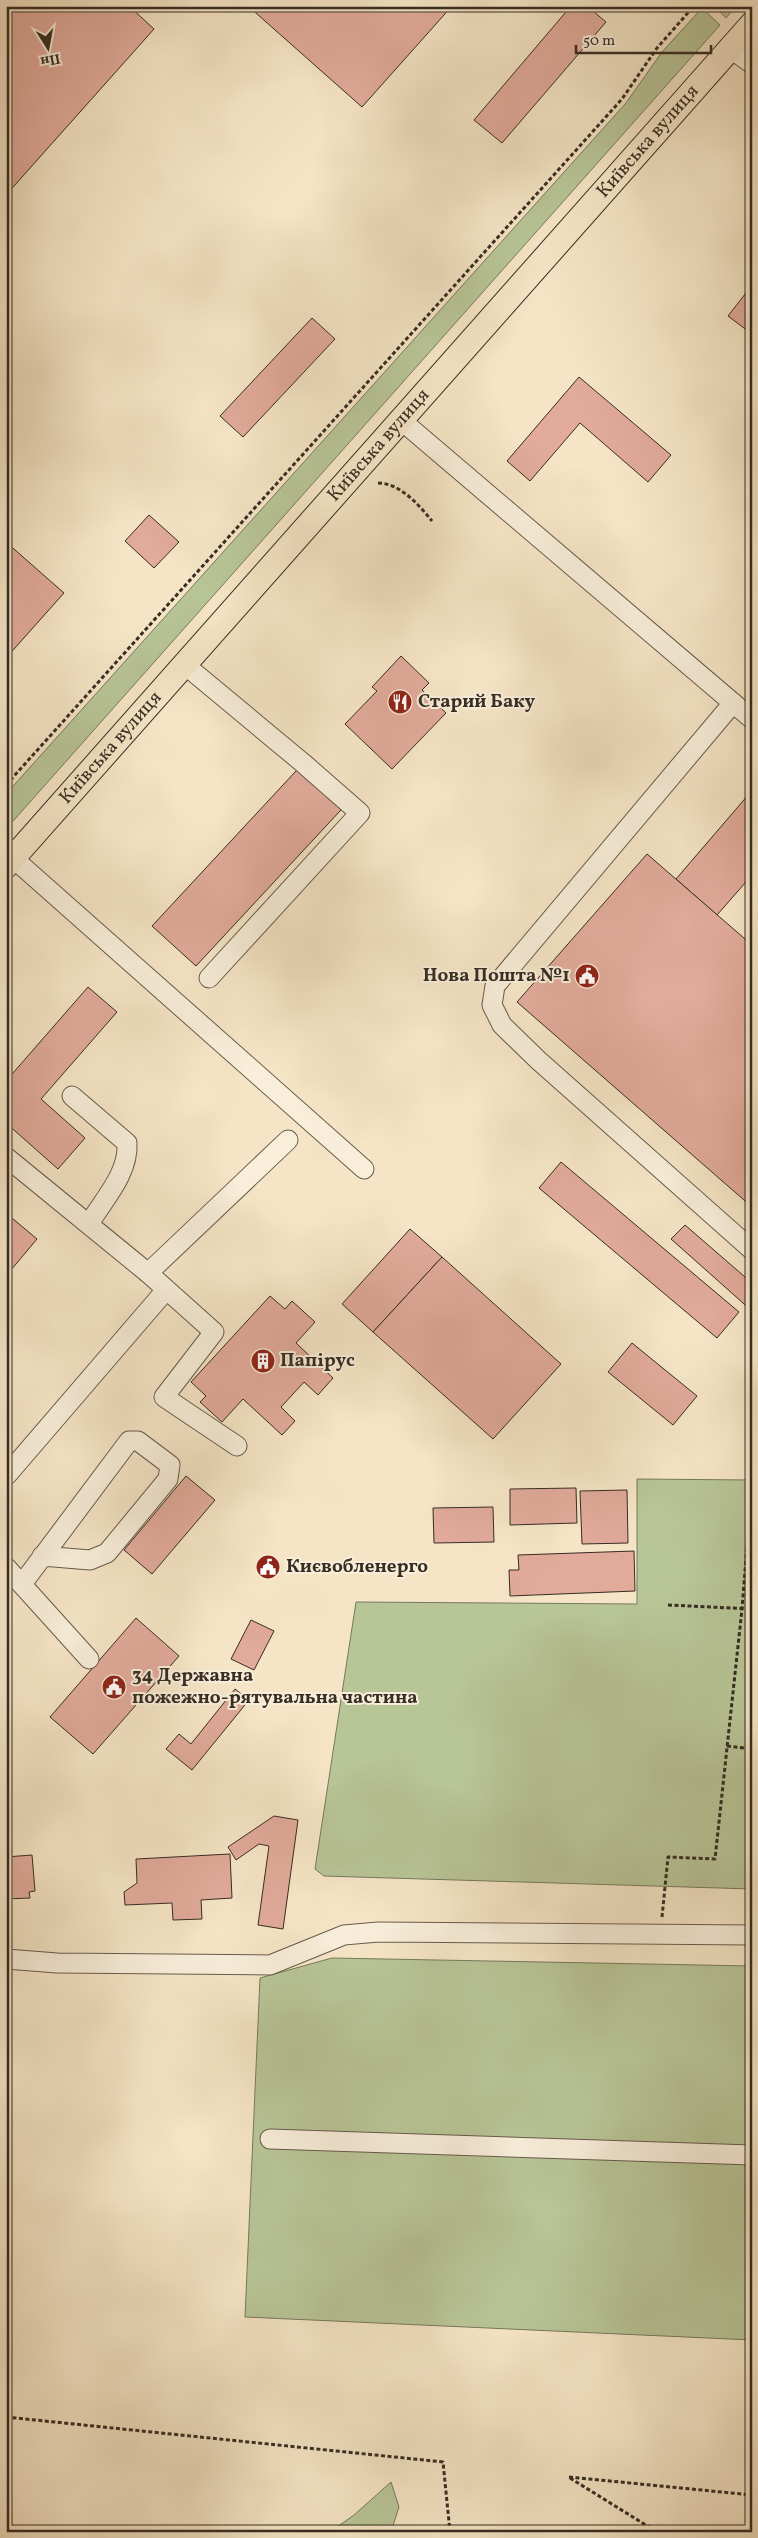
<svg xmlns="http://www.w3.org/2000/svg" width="758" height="2538" font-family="Vollkorn,serif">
	<rect width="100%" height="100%" fill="#f5e5c6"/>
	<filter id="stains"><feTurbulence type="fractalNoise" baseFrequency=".004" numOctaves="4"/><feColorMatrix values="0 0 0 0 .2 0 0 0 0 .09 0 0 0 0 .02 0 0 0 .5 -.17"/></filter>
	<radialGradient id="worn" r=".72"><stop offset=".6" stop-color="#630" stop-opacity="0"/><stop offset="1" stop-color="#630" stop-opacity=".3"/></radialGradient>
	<!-- green -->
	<g fill="#b8c597" stroke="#77795d">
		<path d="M714 6H736L726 18Z"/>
		<path d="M702 8 720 25 6 829V794L626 103 662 52Z"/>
		<path d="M637 1479 752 1480V1889L324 1876 315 1869 356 1602 637 1604Z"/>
		<path d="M332 1958 752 1966V2340L245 2317 260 1978Z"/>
		<path d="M391 2482 399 2507 391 2532H330L354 2515Z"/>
	</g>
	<!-- building -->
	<g fill="#e1aa9b" stroke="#362d23">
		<path d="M6 6H129L154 29 6 195Z"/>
		<path d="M248 6H452L362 107Z"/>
		<path d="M571 6H587L606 22 502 143 474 120Z"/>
		<path d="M749 289 752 291V334L728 316Z"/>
		<path d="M312 318 335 339 243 437 220 416Z"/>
		<path d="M579 377 671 455 648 482 580 423 530 481 507 461Z"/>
		<path d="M149 515 179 542 154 568 125 541Z"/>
		<path d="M6 542 64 593 6 658Z"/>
		<path d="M401 656 429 683 422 690 446 713 392 769 345 724 377 691 372 687Z"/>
		<path d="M309 757 353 797 196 966 152 926Z"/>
		<path d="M749 794 752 797V875L717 915 676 879Z"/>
		<path d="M647 854 752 945V1207L517 1002Z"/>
		<path d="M88 987 117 1012 41 1099 85 1138 58 1169 6 1123V1081Z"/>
		<path d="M561 1162 739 1312 717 1338 539 1188Z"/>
		<path d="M6 1213 37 1239 6 1276Z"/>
		<path d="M685 1225 752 1283V1311L671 1239Z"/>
		<path d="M410 1229 442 1257 373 1332 342 1304Z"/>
		<path d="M442 1257 561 1364 493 1439 373 1332Z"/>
		<path d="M270 1296 285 1309 292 1301 315 1322 296 1343 333 1378 318 1395 304 1382 281 1407 295 1421 282 1435 243 1399 222 1422 200 1402 206 1396 191 1382Z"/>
		<path d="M632 1343 697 1396 673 1425 608 1372Z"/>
		<path d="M186 1476 215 1500 152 1574 124 1550Z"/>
		<path d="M576 1488 577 1523 510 1525V1489Z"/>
		<path d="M627 1490 628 1543 582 1544 580 1491Z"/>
		<path d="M493 1507 494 1542 434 1543 433 1508Z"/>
		<path d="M634 1551 635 1591 510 1596 509 1570H519L518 1555Z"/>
		<path d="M136 1618 179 1656 93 1754 50 1717Z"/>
		<path d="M251 1620 274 1631 254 1670 231 1659Z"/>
		<path d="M235 1689 249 1700 192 1770 166 1749 179 1734 191 1744Z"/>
		<path d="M274 1816 298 1820 283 1929 258 1925 269 1846 259 1844 236 1860 228 1847Z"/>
		<path d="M230 1854 232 1898 201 1900 202 1919 173 1920 172 1903 125 1905 124 1892 137 1883 136 1859Z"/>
		<path d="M32 1855 35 1891 29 1892 30 1898 6 1899V1857Z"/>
	</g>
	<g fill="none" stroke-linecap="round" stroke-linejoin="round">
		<defs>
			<g id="minor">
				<path d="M730 48 752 64"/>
				<path d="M402 421 752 719"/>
				<path d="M185 665 303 763 360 813 209 978"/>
				<path d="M733 703 495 986 492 1005 502 1025 538 1060 752 1250"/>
				<path d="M13 858 364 1169"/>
				<path d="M72 1096 127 1143C129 1173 104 1199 89 1224"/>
				<path d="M6 1157 148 1273 214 1332 164 1397 237 1446"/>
				<path d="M148 1273 288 1140"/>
				<path d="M7 1475 166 1290"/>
				<path d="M6 1567 89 1659"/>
				<path d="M22 1584 129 1441H138L170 1465 168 1479 107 1553 90 1560 42 1556"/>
				<path d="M6 1959 57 1963 270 1965 344 1935 378 1932 752 1935"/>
				<path d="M270 2139 752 2155"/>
			</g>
			<g id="major">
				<path id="s1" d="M6 866 752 24"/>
			</g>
		</defs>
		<!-- minor casing -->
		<use href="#minor" stroke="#665b4c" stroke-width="21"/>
		<!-- major casing -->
		<use href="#major" stroke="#362d23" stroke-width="26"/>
		<!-- path -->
		<g stroke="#362d23" stroke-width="3" stroke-dasharray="4 2.5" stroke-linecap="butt">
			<path d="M378 483C400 483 419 505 432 521"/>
			<path d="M6 785 622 99 657 48 694 6"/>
			<path d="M668 1605 752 1609"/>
			<path d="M727 1746 752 1749"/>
			<path d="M662 1917 668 1857 715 1859 742 1609 751 1494"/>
			<path d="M6 2417 443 2462 450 2532"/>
			<path d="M569 2477 752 2495"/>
			<path d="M570 2478 657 2532"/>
		</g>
		<!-- minor -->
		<use href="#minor" stroke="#f8eeda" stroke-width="19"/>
		<!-- major -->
		<use href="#major" stroke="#f5e5c6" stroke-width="24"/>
	</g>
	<!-- icons -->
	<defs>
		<symbol id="restaurant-disc" viewBox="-11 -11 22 22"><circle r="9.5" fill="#8f2418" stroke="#f8eeda"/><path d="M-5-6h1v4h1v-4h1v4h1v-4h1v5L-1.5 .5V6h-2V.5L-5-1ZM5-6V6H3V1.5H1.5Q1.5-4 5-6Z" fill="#fff"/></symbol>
		<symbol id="civic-disc" viewBox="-11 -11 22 22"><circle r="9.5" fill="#8f2418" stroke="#f8eeda"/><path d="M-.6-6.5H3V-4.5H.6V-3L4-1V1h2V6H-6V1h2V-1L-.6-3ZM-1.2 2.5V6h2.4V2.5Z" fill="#fff"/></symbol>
		<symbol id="building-disc" viewBox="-11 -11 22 22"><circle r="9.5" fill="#8f2418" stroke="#f8eeda"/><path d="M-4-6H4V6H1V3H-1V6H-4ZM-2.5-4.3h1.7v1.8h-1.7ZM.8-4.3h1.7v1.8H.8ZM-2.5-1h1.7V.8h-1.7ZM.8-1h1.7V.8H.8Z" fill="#fff"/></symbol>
	</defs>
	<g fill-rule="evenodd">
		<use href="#restaurant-disc" x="386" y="688" width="28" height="28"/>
		<use href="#civic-disc" x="573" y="962" width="28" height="28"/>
		<use href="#building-disc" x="249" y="1347" width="28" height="28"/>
		<use href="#civic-disc" x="254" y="1553" width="28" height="28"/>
		<use href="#civic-disc" x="100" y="1673" width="28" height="28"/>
	</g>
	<g text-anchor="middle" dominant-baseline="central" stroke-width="4" stroke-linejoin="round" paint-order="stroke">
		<!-- street labels -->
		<g font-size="19" fill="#362d23" stroke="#f8eeda">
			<text stroke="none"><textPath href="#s1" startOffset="968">Київська вулиця</textPath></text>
			<text stroke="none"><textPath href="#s1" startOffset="562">Київська вулиця</textPath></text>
			<text stroke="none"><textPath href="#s1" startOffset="158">Київська вулиця</textPath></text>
		</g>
		<!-- poi labels -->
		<g font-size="19" font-weight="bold" fill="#362d23" stroke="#f8eeda" text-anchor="start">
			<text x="418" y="702">Старий Баку</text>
			<text x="570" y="976" text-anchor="end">Нова Пошта №1</text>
			<text x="280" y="1361">Папірус</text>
			<text x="286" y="1567">Києвобленерго</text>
			<text x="132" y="1676">34 Державна<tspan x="132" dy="22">пожежно-рятувальна частина</tspan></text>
		</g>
	</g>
	<!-- margin -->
	<rect width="758" height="2538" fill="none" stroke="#f5e5c6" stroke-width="25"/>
	<rect x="8" y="8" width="743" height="2523" fill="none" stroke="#362d23" stroke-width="2.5"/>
	<rect x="12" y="12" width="733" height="2513" fill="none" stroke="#362d23"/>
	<!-- north arrow -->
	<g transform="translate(48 48) rotate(169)" stroke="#f8eeda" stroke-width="4" paint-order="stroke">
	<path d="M0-4L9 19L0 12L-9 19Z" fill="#362d23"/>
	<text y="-8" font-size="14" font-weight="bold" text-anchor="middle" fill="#362d23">Пн</text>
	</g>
	<!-- scale -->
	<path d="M576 45v8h135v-8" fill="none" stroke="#362d23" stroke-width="2.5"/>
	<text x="583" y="45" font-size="15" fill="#362d23" stroke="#f8eeda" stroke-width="4" paint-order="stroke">50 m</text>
	<rect width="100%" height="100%" filter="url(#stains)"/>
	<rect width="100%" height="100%" fill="url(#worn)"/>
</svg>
